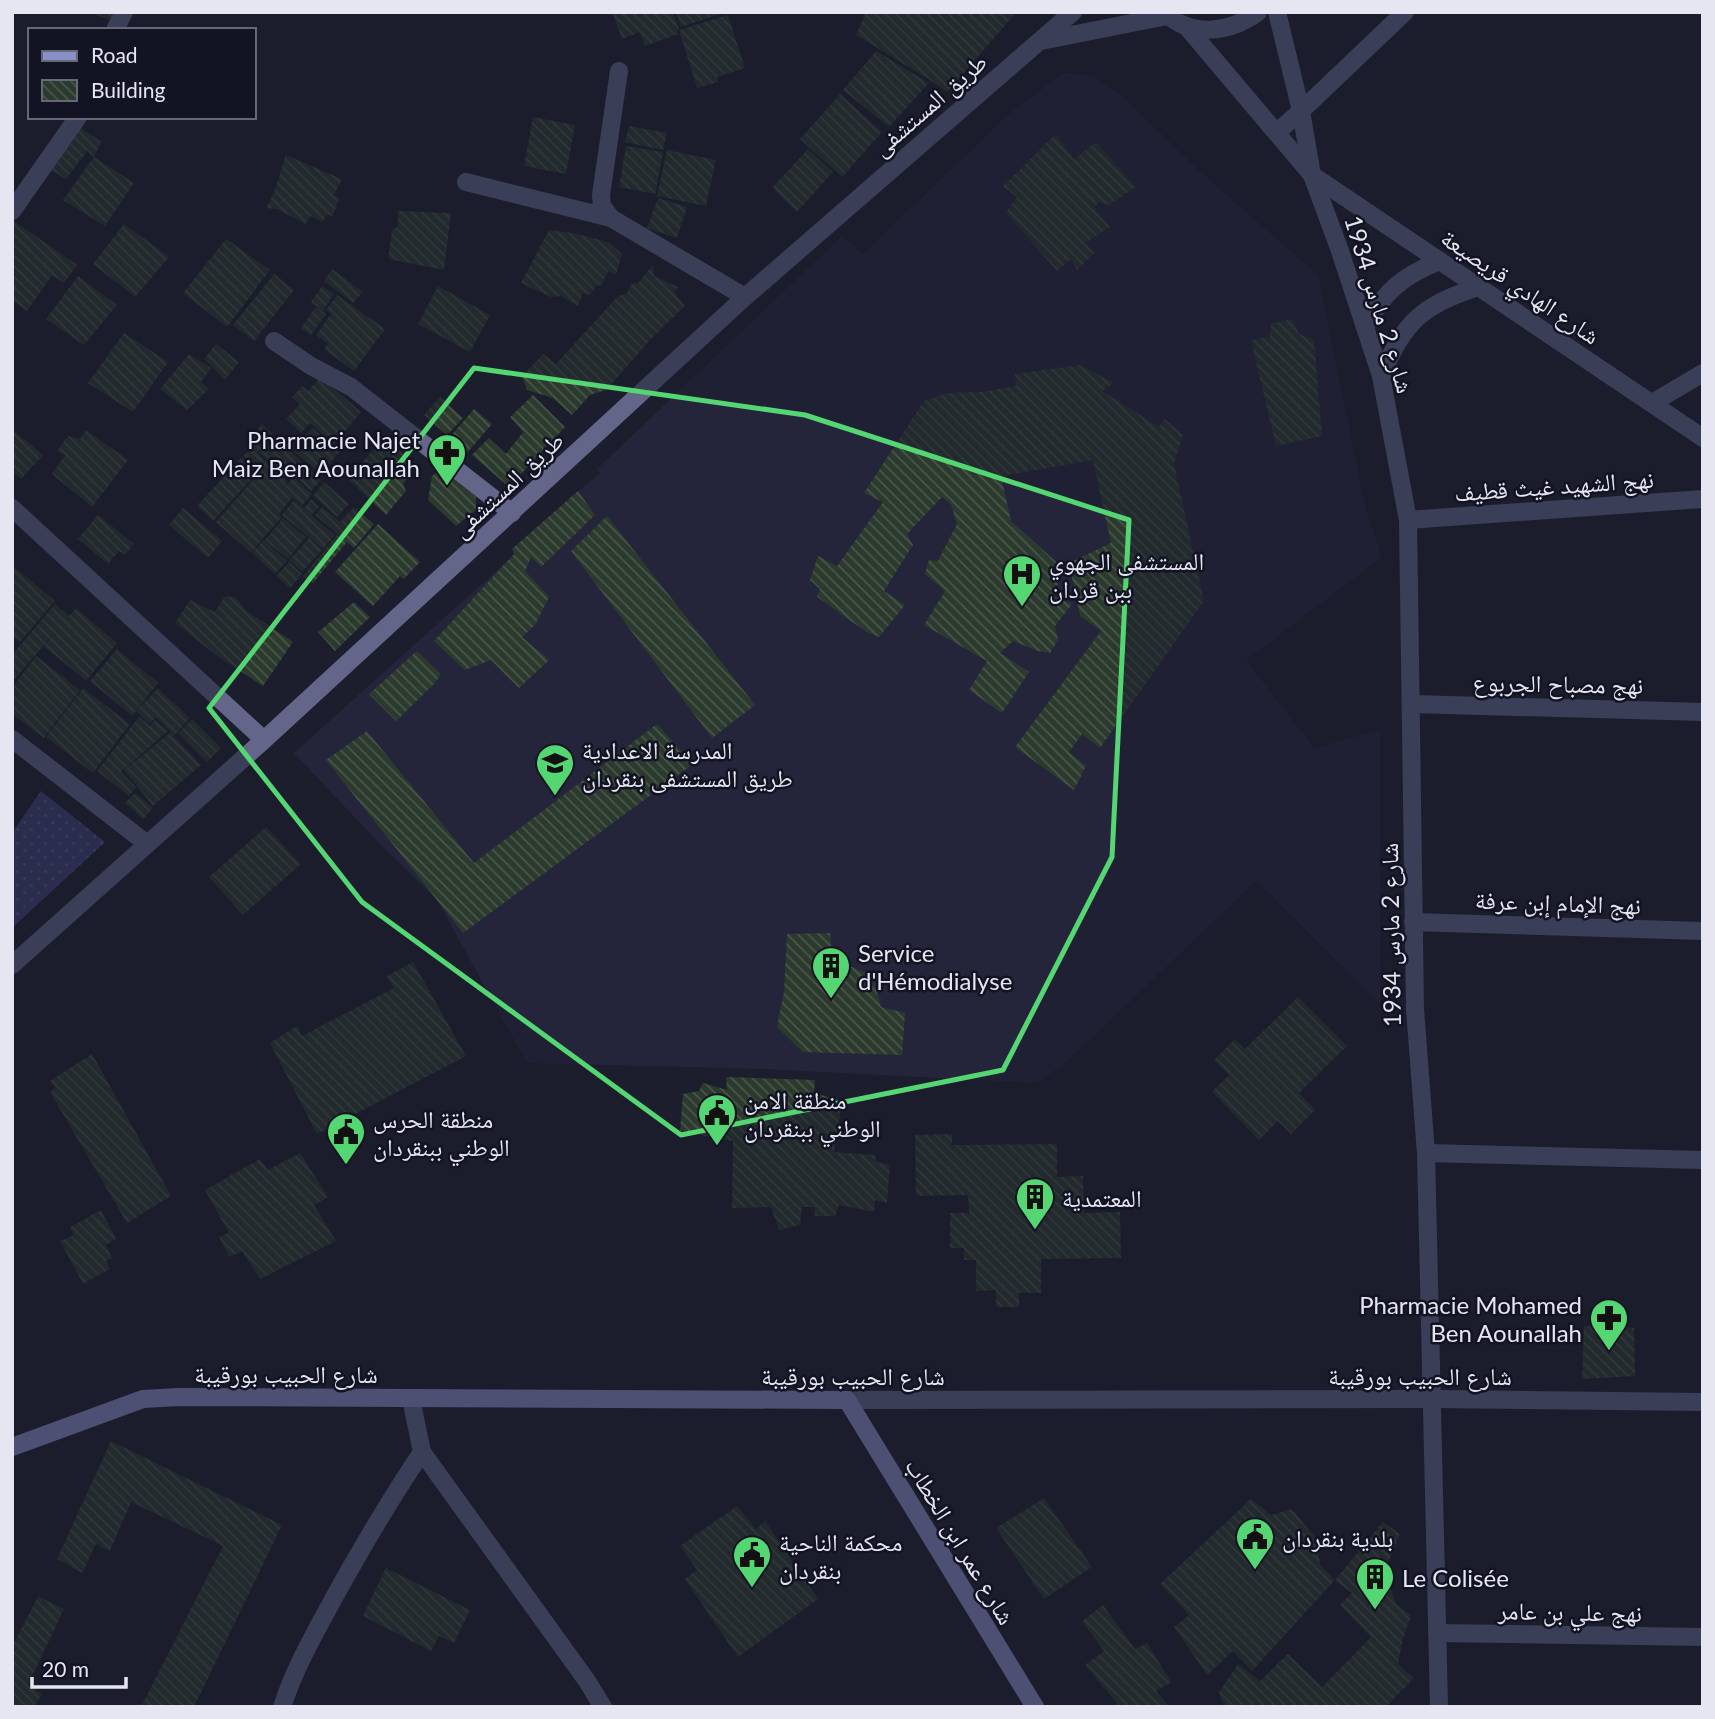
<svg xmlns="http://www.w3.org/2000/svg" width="1715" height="1719" font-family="Lato,'Noto Naskh Arabic',sans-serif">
	<defs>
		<pattern id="garden-dots" width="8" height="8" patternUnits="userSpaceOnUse" patternTransform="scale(1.75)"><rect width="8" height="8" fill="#3f4077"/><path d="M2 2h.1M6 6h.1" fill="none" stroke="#5b5c8b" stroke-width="1.8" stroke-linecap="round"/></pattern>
		<pattern id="building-back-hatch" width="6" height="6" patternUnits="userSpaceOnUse" patternTransform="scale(1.75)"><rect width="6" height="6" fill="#2b3a2d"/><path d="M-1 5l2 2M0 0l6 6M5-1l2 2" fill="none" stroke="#4a564c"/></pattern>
	</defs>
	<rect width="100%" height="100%" fill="#1c1d2d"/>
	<!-- built -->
	<path fill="#24253b" d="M1063 73 1094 76 1126 100 1196 168 1318 275 1366 511 1382 557 1246 660 1314 748 1380 730V1003L1256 881 1063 1065 1036 1083 763 1069 527 1063 437 900 378 842 294 753 514 555 512 549 600 473 597 469 842 236 863 254 1009 114Z"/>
	<!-- garden -->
	<path fill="url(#garden-dots)" d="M41 791 105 842 12 928V833Z"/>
	<!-- building -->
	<g fill="url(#building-back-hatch)">
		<path d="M91 12H115L111 21Z"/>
		<path d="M612 12H673L679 29 677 30 678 34 645 46 640 32 622 39Z"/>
		<path d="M676 12H719L720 14 681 27Z"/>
		<path d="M866 12H1002L1014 15 947 92 930 80 856 35Z"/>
		<path d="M728 15 745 68 717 77 718 82 697 88 679 30Z"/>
		<path d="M876 51 929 83 889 127 843 90Z"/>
		<path d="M840 94 882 132 842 177 800 139Z"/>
		<path d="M533 117 575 125 566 174 524 166Z"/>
		<path d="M77 125 101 142 94 157 87 151 66 179 49 169Z"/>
		<path d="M629 126 667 133 663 150 625 142Z"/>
		<path d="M1056 134 1074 159 1096 142 1136 187 1109 205 1099 202 1094 208 1110 227 1085 243 1094 253 1077 270 1071 259 1057 271 1006 213 1017 197 1003 186Z"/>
		<path d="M626 146 663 152 655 194 619 187Z"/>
		<path d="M808 149 833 172 797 212 772 188Z"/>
		<path d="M667 150 716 160 706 206 657 196Z"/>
		<path d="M286 155 342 179 334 195 339 198 333 216 327 215 322 222 311 216 305 224 277 209 266 208 274 193Z"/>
		<path d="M94 157 134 183 105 226 63 200Z"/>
		<path d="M658 198 687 207 677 238 647 228Z"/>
		<path d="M398 211 451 213 444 270 388 259 392 230 398 226Z"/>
		<path d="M14 221 77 265 64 283 52 275 27 311 12 300Z"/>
		<path d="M124 224 169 257 135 297 93 264Z"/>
		<path d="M549 230 573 233 608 242 622 254 616 275 608 271 602 285 596 286 590 295 583 293 578 306 561 296 551 297 521 283Z"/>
		<path d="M226 239 270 270 227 327 183 293Z"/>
		<path d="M653 265 654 276 678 287 674 292 685 306 651 339 606 390 590 395 572 415 553 398 527 390 522 376 543 354 556 364 618 296 626 294 632 283H638Z"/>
		<path d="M332 269 363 292 353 303 324 281Z"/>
		<path d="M274 274 294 290 254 341 233 325Z"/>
		<path d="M78 276 117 305 84 345 46 319Z"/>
		<path d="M322 286 334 294 323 311 311 302Z"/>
		<path d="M438 286 490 315 470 352 418 324Z"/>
		<path d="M337 295 385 329 354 371 324 349 328 344 316 335 331 314 326 310Z"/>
		<path d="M316 307 326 314 311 335 301 328Z"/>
		<path d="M1292 319 1299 334 1314 340 1322 436 1276 446 1251 340 1270 337 1271 324Z"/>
		<path d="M124 333 168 362 133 412 88 383Z"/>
		<path d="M216 344 239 362 225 380 204 359Z"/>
		<path d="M189 354 211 368 201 382 209 389 187 410 160 389Z"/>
		<path d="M1080 365 1114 383 1102 391 1159 427 1164 419 1183 434 1174 464 1204 601 1100 748 1082 734 1069 752 1086 766 1074 790 1015 747 1101 631 1080 616 1069 563 1111 543 1093 460 1001 476 1011 521 1065 570 1052 595 1072 604 1055 626 1058 640 1050 653 1038 651 1013 641 1000 653 1029 672 1002 713 969 690 987 661 924 625 945 591 925 574 929 560 938 561 957 524 951 504 942 497 907 534 913 545 884 591 905 605 879 637 865 631 817 597 820 589 810 580 818 556 837 566 883 502 864 493 924 401 947 393 982 392 1016 386 1015 374Z"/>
		<path d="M321 377 361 412 334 444 310 423 301 433 286 419 300 404 292 397 302 386 308 391Z"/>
		<path d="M533 395 565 427 509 487 472 455 489 438 506 454 523 432 510 417Z"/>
		<path d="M440 397 463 418 447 435 424 415Z"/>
		<path d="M474 409 492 424 467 453 449 438Z"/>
		<path d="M262 424 273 434 257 453 288 482 280 491 294 478 312 494 302 506 293 498 291 499 279 514 282 517 263 538 262 537 263 539 251 553 216 522 265 466 259 471 243 456 252 447 246 442Z"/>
		<path d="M312 428 340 451 321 474 294 451Z"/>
		<path d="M12 429 43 455 21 479 12 471Z"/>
		<path d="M86 430 128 460 92 507 52 474 65 455 57 451 68 436 80 439Z"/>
		<path d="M274 436 321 480 311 491 294 475 290 480 259 452Z"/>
		<path d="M386 437 415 466 403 484 406 491 386 515 347 478Z"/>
		<path d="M242 457 258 472 213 521 197 506Z"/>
		<path d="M442 468 476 497V510L456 526 428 500 432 476Z"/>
		<path d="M324 482 349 504 337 517 313 496Z"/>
		<path d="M578 491 595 515 541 567 531 557 525 571 549 597 535 625 522 637 549 660 519 688 491 660 465 670 434 641 514 554 512 549Z"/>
		<path d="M311 499 319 507 311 515 335 535 323 549 282 515 294 500 304 509Z"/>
		<path d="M322 507 340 522 354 507 374 524 354 548 347 542 313 583 303 576 337 535 345 541 315 515Z"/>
		<path d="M183 508 222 541 208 558 169 525Z"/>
		<path d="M98 515 134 544 125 555 119 551 108 564 78 539Z"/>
		<path d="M607 516 755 705 712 738 571 551Z"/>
		<path d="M283 518 306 537 288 559 265 540Z"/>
		<path d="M378 524 420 562 404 579 400 576 373 606 335 572Z"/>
		<path d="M309 538 322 550 302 572 289 560Z"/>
		<path d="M264 540 287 561 275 574 252 553Z"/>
		<path d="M289 562 302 574 290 588 276 576Z"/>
		<path d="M12 565 55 601 20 642 12 636Z"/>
		<path d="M225 596 235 597 247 611 293 642 263 686 216 655 175 623 190 600 215 612Z"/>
		<path d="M354 602 370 617 335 651 318 632Z"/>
		<path d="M55 604 69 616 76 608 117 643 86 681 44 646 57 630 12 682V655Z"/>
		<path d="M117 649 158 683 132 716 90 681Z"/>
		<path d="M417 651 441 674 435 683 396 721 369 694Z"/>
		<path d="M36 656 80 690 44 738 12 714V688Z"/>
		<path d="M83 688 130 724 93 773 46 737Z"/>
		<path d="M158 688 190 718 174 736 201 765 153 806 124 770 171 732 156 717 149 724 136 711Z"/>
		<path d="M139 717 150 726 155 720 168 731 121 772 136 787 129 796 97 771Z"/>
		<path d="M192 719 221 748 207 762 178 733Z"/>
		<path d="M657 724 693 764 463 933 326 760 367 731 474 863Z"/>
		<path d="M135 793 153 808 143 819 125 803Z"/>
		<path d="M266 827 301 864 243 915 209 877Z"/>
		<path d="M830 933 833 959 873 976 881 1007 905 1013 902 1055 803 1052 777 1027 784 992 787 934Z"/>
		<path d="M413 962 466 1056 317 1134 270 1043 297 1026 302 1036 394 988 387 976Z"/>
		<path d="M1298 997 1347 1046 1299 1093 1315 1110 1291 1134 1278 1121 1259 1140 1212 1092 1229 1075 1214 1060 1235 1039 1245 1049Z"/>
		<path d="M92 1054 171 1196 127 1223 50 1092 56 1088 50 1081Z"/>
		<path d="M726 1077 815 1080 814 1093 842 1101 834 1152 875 1155 876 1162 890 1165 887 1203 875 1200 874 1212 839 1205 835 1216H815L814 1207H802L800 1225 779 1230 771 1207 732 1208 733 1141 680 1131 683 1094 699 1091 703 1083 727 1090Z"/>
		<path d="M952 1134V1145L1057 1144V1177L1083 1176 1084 1213 1120 1212 1121 1258 1041 1259V1293H1019V1307H996V1290L976 1291V1260H964V1248H950V1213H969L968 1195 916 1196 915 1135Z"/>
		<path d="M300 1153 328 1197 314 1205 336 1241 260 1279 242 1251 229 1257 219 1237 229 1233 205 1190 260 1159 268 1170Z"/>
		<path d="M101 1210 116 1239 106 1245 112 1258 106 1261 110 1269 83 1284 60 1241 74 1235 70 1227Z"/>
		<path d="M1584 1326 1634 1328 1635 1376 1582 1379Z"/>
		<path d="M111 1441 282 1525 194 1707H141L223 1546 131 1502 110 1551 96 1544 82 1573 57 1559Z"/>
		<path d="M1044 1498 1092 1567 1044 1599 996 1528Z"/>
		<path d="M1251 1499 1271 1515 1292 1509 1317 1540 1320 1565 1335 1580 1252 1671 1233 1651 1207 1675 1174 1627 1189 1615 1160 1584Z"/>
		<path d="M737 1506 756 1529 765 1521 818 1599 738 1657 685 1579 697 1570 680 1546Z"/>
		<path d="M1383 1522 1400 1534 1384 1572 1396 1603 1411 1616 1403 1639 1398 1664 1414 1678 1386 1707H1224L1219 1692 1238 1664 1260 1681 1288 1654 1322 1687 1371 1637 1340 1605 1352 1593 1335 1580Z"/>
		<path d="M386 1568 470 1610 454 1643 439 1636 431 1651 363 1616Z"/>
		<path d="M38 1596 64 1609 28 1685 42 1694 34 1707H12V1647Z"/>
		<path d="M1103 1605 1135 1649 1147 1643 1171 1682 1156 1691 1169 1707H1120L1085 1665 1104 1651 1082 1621Z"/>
	</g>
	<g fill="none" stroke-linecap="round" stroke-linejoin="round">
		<!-- minor -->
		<g stroke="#636689" stroke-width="18">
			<path d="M1277 12 1301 111 1312 175 1340 251 1381 376 1408 520 1415 1009 1426 1153 1439 1707"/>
			<path d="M1186 26 1312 175 1703 438"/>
			<path d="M115 30 124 12"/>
			<path d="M1041 41 1167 16"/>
			<path d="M619 71 601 195 602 206 611 218 745 297"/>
			<path d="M1277 132 1301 111 1405 12"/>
			<path d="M466 182 611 218"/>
			<path d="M12 211 78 117"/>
			<path d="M1365 326C1385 291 1402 276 1440 261"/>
			<path d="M274 341 311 366 351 387 512 513"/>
			<path d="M1381 376C1405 321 1421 306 1478 287"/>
			<path d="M1652 403 1703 373"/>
			<path d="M12 508 264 740"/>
			<path d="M1408 520 1703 499"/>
			<path d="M1412 704 1703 712"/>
			<path d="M12 739 146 843"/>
			<path d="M1413 922 1703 931"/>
			<path d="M12 965 264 740 745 297 1073 12"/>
			<path d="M1426 1153 1703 1160"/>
			<path d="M847 1400 1433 1399 1703 1402"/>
			<path d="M422 1452 587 1681 603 1707"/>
			<path d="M1437 1633 1703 1637"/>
			<path d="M282 1707C294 1670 312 1638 330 1605 359 1552 389 1501 422 1452L411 1399"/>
		</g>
		<!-- tertiary -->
		<path stroke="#636689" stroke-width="18" d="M1164 12C1191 38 1230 33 1258 12"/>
		<!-- secondary -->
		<path stroke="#898ec6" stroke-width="18" d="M12 1447 143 1399 179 1397 847 1400 1035 1707"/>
	</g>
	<!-- marked area -->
	<path d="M0 0H1715V1719H0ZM474 368 805 415 1129 520 1112 857 1003 1070 681 1135 362 902 209 708Z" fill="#1c1d2d" fill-opacity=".55" fill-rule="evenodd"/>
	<path fill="none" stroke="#54d672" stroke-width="5" stroke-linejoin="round" d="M474 368 805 415 1129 520 1112 857 1003 1070 681 1135 362 902 209 708Z"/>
	<!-- icons -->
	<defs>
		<symbol id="pharmacy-pin" viewBox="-11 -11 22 30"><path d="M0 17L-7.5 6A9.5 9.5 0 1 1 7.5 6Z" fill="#54d672" stroke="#131423"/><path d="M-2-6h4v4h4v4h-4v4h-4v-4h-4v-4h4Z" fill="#111"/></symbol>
		<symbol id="hospital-pin" viewBox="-11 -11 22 30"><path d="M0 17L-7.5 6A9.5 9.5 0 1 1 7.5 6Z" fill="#54d672" stroke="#131423"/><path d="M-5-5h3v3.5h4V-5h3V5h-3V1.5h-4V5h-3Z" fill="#111"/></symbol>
		<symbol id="school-pin" viewBox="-11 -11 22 30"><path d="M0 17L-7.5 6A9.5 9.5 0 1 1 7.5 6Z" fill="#54d672" stroke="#131423"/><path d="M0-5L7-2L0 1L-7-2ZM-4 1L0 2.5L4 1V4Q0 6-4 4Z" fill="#111"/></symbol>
		<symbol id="building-pin" viewBox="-11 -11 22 30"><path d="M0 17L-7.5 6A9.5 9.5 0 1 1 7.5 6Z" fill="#54d672" stroke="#131423"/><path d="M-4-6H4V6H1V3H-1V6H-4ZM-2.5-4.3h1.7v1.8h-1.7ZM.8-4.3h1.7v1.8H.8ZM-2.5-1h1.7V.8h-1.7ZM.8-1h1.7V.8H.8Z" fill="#111"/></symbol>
		<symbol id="civic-pin" viewBox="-11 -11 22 30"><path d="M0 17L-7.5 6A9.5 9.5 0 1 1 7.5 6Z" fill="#54d672" stroke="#131423"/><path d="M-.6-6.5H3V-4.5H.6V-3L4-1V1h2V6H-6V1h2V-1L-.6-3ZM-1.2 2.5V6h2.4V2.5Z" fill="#111"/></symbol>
	</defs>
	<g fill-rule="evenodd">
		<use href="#pharmacy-pin" x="425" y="431" width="44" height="60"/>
		<use href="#hospital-pin" x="1000" y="552" width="44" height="60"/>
		<use href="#school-pin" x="533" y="741" width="44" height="60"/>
		<use href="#building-pin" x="809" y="944" width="44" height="60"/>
		<use href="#civic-pin" x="695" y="1091" width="44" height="60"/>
		<use href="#civic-pin" x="324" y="1110" width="44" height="60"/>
		<use href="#building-pin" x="1013" y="1175" width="44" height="60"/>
		<use href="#pharmacy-pin" x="1587" y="1296" width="44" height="60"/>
		<use href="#civic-pin" x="1233" y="1515" width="44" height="60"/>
		<use href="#civic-pin" x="730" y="1533" width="44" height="60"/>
		<use href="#building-pin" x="1353" y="1555" width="44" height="60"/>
	</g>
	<g text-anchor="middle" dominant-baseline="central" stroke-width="5" stroke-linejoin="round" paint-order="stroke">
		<!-- street labels -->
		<g font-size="24" fill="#e5e6f2" stroke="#131423">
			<text transform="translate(929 104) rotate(-41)">طريق المستشفى</text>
			<text transform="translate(1521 286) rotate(34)">شارع الهادي قريصيعة</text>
			<text transform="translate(1380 304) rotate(73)">شارع 2 مارس 1934</text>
			<text transform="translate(507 484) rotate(-43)">طريق المستشفى</text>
			<text transform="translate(1554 485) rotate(-4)">نهج الشهيد غيث قطيف</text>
			<text transform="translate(1558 683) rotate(1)">نهج مصباح الجربوع</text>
			<text transform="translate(1558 902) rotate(2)">نهج الإمام إبن عرفة</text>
			<text transform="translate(1390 935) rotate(-91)">شارع 2 مارس 1934</text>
			<text x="286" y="1373">شارع الحبيب بورقيبة</text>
			<text x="853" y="1375">شارع الحبيب بورقيبة</text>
			<text x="1420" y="1375">شارع الحبيب بورقيبة</text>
			<text transform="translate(961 1541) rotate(59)">شارع عمر ابن الخطاب</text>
			<text transform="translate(1570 1611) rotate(1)">نهج علي بن عامر</text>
		</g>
		<!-- poi labels -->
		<g font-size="24" fill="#e5e6f2" stroke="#131423" text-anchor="start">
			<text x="420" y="439" text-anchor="end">Pharmacie Najet<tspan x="420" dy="28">Maiz Ben Aounallah</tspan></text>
			<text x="1049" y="560">المستشفى الجهوي<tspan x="1049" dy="28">ببن قردان</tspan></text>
			<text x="582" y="749">المدرسة الاعدادية<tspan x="582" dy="28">طريق المستشفى بنقردان</tspan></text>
			<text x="858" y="952">Service<tspan x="858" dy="28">d'Hémodialyse</tspan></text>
			<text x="744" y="1099">منطقة الامن<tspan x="744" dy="28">الوطني ببنقردان</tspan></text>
			<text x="373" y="1118">منطقة الحرس<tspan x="373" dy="28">الوطني ببنقردان</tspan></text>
			<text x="1062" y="1197">المعتمدية</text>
			<text x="1582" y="1304" text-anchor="end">Pharmacie Mohamed<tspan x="1582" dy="28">Ben Aounallah</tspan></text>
			<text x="1282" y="1537">بلدية بنقردان</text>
			<text x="779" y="1541">محكمة الناحية<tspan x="779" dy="28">بنقردان</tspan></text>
			<text x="1402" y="1577">Le Colisée</text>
		</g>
	</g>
	<!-- border -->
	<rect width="1715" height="1719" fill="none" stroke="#e5e6f2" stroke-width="28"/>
	<!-- legend -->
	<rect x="28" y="28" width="228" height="91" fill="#131423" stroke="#676876" stroke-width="2"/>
	<rect x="42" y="51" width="35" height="10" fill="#898ec6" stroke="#676876" stroke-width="2"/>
	<text x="91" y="63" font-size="21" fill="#e5e6f2">Road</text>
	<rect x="42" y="80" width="35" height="21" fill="url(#building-back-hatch)" stroke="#676876" stroke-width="2"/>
	<text x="91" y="98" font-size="21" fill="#e5e6f2">Building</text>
	<!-- scale -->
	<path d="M32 1677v10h94v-10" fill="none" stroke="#e5e6f2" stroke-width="3.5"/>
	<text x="42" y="1677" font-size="21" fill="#e5e6f2" stroke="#131423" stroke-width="5" paint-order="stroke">20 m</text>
</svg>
